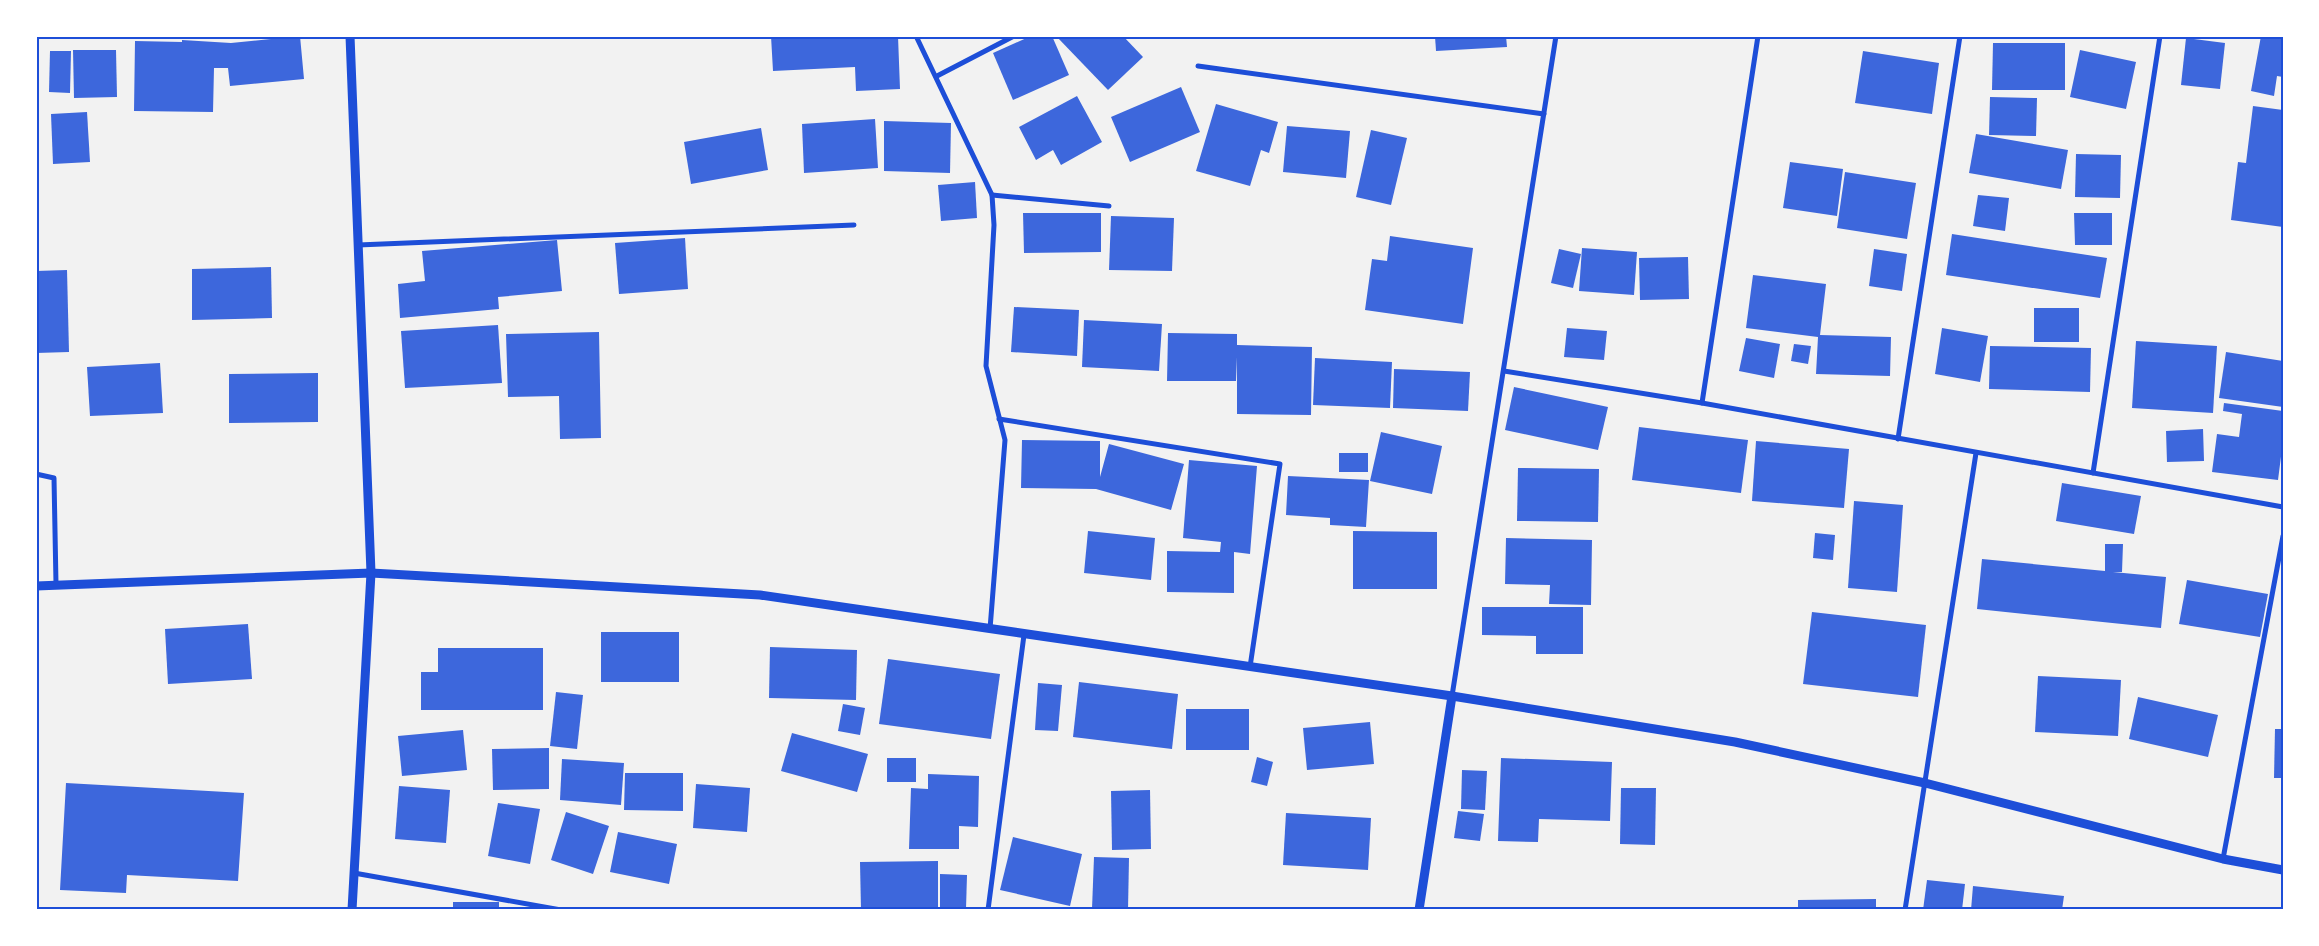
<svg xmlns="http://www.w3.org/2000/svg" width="2319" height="946" font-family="Ubuntu,sans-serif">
	<rect width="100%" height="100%" fill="#f2f2f2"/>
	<!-- building -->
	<g fill="#3d67dc">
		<path d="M300 36 304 79 230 86 228 68H214L213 112 134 111 135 41 182 42V40L231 43Z"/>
		<path d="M771 36H898L900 89 856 91 855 67 773 71Z"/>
		<path d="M1031 36H1052L1069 75 1013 100 993 53Z"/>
		<path d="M1058 36H1123L1143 57 1108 90 1057 37Z"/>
		<path d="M1435 36H1506L1507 47 1436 51Z"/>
		<path d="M2261 36H2283V77L2277 76 2274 96 2251 91Z"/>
		<path d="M2186 38 2225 43 2220 89 2181 85Z"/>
		<path d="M1993 43H2065V90H1992Z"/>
		<path d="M73 50H116L117 97 74 98Z"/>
		<path d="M2080 50 2136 62 2126 109 2070 97Z"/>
		<path d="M50 51H71L70 93 49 92Z"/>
		<path d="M1863 51 1939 63 1932 114 1855 103Z"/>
		<path d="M1181 87 1200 132 1130 162 1111 117Z"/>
		<path d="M1077 96 1102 142 1061 165 1053 150 1036 160 1019 127Z"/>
		<path d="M1990 97 2037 98 2036 136 1989 135Z"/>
		<path d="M1216 104 1278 122 1269 153 1261 150 1250 186 1196 171Z"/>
		<path d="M2253 106 2283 110V227L2231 220 2238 162 2246 163Z"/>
		<path d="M87 112 90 162 53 164 51 114Z"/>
		<path d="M875 119 878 168 804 173 802 124Z"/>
		<path d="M884 121 951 123 950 173 884 171Z"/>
		<path d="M1287 126 1350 131 1346 178 1283 172Z"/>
		<path d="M761 128 768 170 691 184 684 142Z"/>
		<path d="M1371 130 1407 138 1391 205 1356 197Z"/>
		<path d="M1976 134 2068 150 2061 189 1969 173Z"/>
		<path d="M2076 154 2121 155 2120 198 2075 197Z"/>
		<path d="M1790 162 1843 169 1837 216 1783 208Z"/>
		<path d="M1845 172 1916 183 1907 239 1837 228Z"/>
		<path d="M975 182 977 218 941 221 938 185Z"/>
		<path d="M1978 195 2009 198 2005 231 1973 226Z"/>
		<path d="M1023 213H1101V252L1024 253Z"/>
		<path d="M2074 213H2112V245H2075Z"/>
		<path d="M1111 216 1174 218 1172 271 1109 270Z"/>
		<path d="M1952 234 2107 258 2100 298 1946 275Z"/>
		<path d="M1390 236 1473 248 1463 324 1365 310 1372 259 1387 261Z"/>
		<path d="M685 238 688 289 619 294 615 243Z"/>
		<path d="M557 240 562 291 498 297 499 309 400 318 398 284 425 281 422 251Z"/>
		<path d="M1582 248 1637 252 1634 295 1579 291Z"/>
		<path d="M1559 249 1581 254 1573 288 1551 283Z"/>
		<path d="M1874 249 1907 254 1902 291 1869 286Z"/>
		<path d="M1688 257 1689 299 1640 300 1639 258Z"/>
		<path d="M271 267 272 318 192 320V269Z"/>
		<path d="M67 270 69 352 36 353V271Z"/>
		<path d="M1753 275 1826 284 1820 335 1891 337 1890 376 1816 374 1818 337 1746 328Z"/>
		<path d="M1014 307 1079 310 1077 356 1011 352Z"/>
		<rect x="2034" y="308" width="45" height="34"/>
		<path d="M1084 320 1162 324 1159 371 1082 367Z"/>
		<path d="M498 325 502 383 405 388 401 331Z"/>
		<path d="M1567 328 1607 331 1604 360 1564 357Z"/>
		<path d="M1942 328 1988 336 1980 382 1935 374Z"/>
		<path d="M599 332 601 438 560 439 559 396 508 397 506 334Z"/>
		<path d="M1168 333 1237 334V345L1312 347 1311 415 1237 414V357L1236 381H1167Z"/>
		<path d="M1746 338 1780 344 1774 378 1739 371Z"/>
		<path d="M2136 341 2217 346 2213 413 2132 408Z"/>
		<path d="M1794 344 1811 346 1808 364 1791 361Z"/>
		<path d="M1990 346 2091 348 2090 392 1989 389Z"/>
		<path d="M2226 352 2283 361V407L2219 398Z"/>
		<path d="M1315 358 1392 362 1390 408 1313 405Z"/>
		<path d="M160 363 163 413 90 416 87 367Z"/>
		<path d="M1394 369 1470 372 1468 411 1393 408Z"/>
		<path d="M318 373V422L229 423V374Z"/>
		<path d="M1514 387 1608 407 1598 450 1505 430Z"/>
		<path d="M2224 403 2283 411V441L2278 480 2212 472 2217 434 2239 437 2242 414 2223 411Z"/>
		<path d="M1639 427 1748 440 1741 493 1632 480Z"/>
		<path d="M2203 429 2204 461 2167 462 2166 431Z"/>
		<path d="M1381 432 1442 446 1432 494 1370 481Z"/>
		<path d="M1022 440 1100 441V477L1109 444 1184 464 1171 510 1096 489 1021 488Z"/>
		<path d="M1756 441 1849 449 1844 508 1752 501Z"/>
		<rect x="1339" y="453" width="29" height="19"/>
		<path d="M1189 460 1257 466 1250 554 1234 552V593L1167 592V551L1220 552 1221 542 1183 538Z"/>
		<path d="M1518 468 1599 469 1598 522 1517 521Z"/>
		<path d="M1288 476 1369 480 1366 527 1330 525V518L1286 515Z"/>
		<path d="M2062 483 2141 496 2134 534 2056 521Z"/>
		<path d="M1854 501 1903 505 1897 592 1848 588Z"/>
		<path d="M1088 531 1155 538 1151 580 1084 573Z"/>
		<path d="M1353 531 1437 532V589H1353Z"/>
		<path d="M1815 533 1835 535 1833 560 1813 558Z"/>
		<path d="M1506 538 1592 540 1591 605 1549 604 1550 585 1505 584Z"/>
		<path d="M2105 544H2123L2122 572H2113L2166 577 2161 628 1977 609 1982 559 2105 571Z"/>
		<path d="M2187 580 2268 594 2260 637 2179 624Z"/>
		<path d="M1482 607H1583V654H1536V636L1482 635Z"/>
		<path d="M1812 612 1926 625 1918 697 1803 684Z"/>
		<path d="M248 624 252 679 168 684 165 629Z"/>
		<rect x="601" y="632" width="78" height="50"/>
		<path d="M770 647 857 650 856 700 769 698Z"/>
		<path d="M438 648H543V710H421V672H438Z"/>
		<path d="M888 659 1000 674 991 739 879 724Z"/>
		<path d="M2038 676 2121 680 2118 736 2035 732Z"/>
		<path d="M1079 682 1178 694 1172 749 1073 737Z"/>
		<path d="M1038 683 1062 685 1058 731 1035 730Z"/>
		<path d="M556 692 583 695 577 749 550 746Z"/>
		<path d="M2138 697 2218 715 2208 757 2129 739Z"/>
		<path d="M843 704 865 708 860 735 838 731Z"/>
		<rect x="1186" y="709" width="63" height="41"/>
		<path d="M1370 722 1374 764 1307 770 1303 728Z"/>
		<path d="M2275 729H2283V778H2274Z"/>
		<path d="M463 730 467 770 402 776 398 736Z"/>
		<path d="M792 733 868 754 857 792 781 771Z"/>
		<path d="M549 748V789L493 790 492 749Z"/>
		<path d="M1257 757 1273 762 1267 786 1251 782Z"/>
		<rect x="887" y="758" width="29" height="24"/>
		<path d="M1501 758 1612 762 1610 821 1539 819 1538 842 1498 841Z"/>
		<path d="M562 759 624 763 621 805 560 800Z"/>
		<path d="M1462 770 1487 771 1485 810 1461 809Z"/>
		<path d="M625 773H683V811L624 810Z"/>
		<path d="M928 774 979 776 978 827 959 826V849H909L911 788 928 789Z"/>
		<path d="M66 783 244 793 238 881 127 875 126 893 60 890Z"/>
		<path d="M696 784 750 788 747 832 693 828Z"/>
		<path d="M399 786 450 790 446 843 395 839Z"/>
		<path d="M1621 788H1656L1655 845 1620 844Z"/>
		<path d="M1150 790 1151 849 1112 850 1111 791Z"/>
		<path d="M498 803 540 809 530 864 488 856Z"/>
		<path d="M1458 811 1484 814 1480 841 1454 838Z"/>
		<path d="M566 812 609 826 593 874 551 860Z"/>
		<path d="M1286 813 1371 818 1368 870 1283 865Z"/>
		<path d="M618 832 677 844 669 884 610 872Z"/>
		<path d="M1013 837 1082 854 1070 906 1000 890Z"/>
		<path d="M1094 857 1129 858 1128 910 1092 909Z"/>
		<path d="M938 861V910H861L860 862Z"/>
		<path d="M940 874 967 875 966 909 940 908Z"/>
		<path d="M1927 880 1965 884 1962 910H1923Z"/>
		<path d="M1973 886 2064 896 2062 910H1971Z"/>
		<path d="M1876 899V910H1798V900Z"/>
		<rect x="453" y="902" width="46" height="8"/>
	</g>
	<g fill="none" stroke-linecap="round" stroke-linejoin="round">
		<!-- minor -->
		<g stroke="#1d4ed8" stroke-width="5">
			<path d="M916 36 992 195 994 225 986 366 1005 440 990 629"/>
			<path d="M1198 66 1544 114"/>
			<path d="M937 76 1014 36"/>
			<path d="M992 195 1109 206"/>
			<path d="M358 245 854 225"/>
			<path d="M1504 371 1702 403 2283 507"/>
			<path d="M1702 403 1758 36"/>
			<path d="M999 419 1280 464 1250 667"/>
			<path d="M1898 439 1960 36"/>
			<path d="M2093 473 2160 36"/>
			<path d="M36 474 54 478 56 584"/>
			<path d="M1452 696 1556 36"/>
			<path d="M2223 859 2283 536"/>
			<path d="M354 873 561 910"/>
			<path d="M988 910 1024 635"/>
			<path d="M1905 910 1976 453"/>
		</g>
		<!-- tertiary -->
		<g stroke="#1d4ed8" stroke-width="9">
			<path d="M350 36 371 573 352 910"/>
			<path d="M36 586 371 573 760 595 1452 696 1735 742 1925 783 2223 859 2283 870"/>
			<path d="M1419 910 1452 696"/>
		</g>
	</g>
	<!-- border -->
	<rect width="2319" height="946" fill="none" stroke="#ffffff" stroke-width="75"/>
	<rect x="38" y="38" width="2244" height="870" fill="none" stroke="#1d4ed8" stroke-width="2"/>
</svg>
